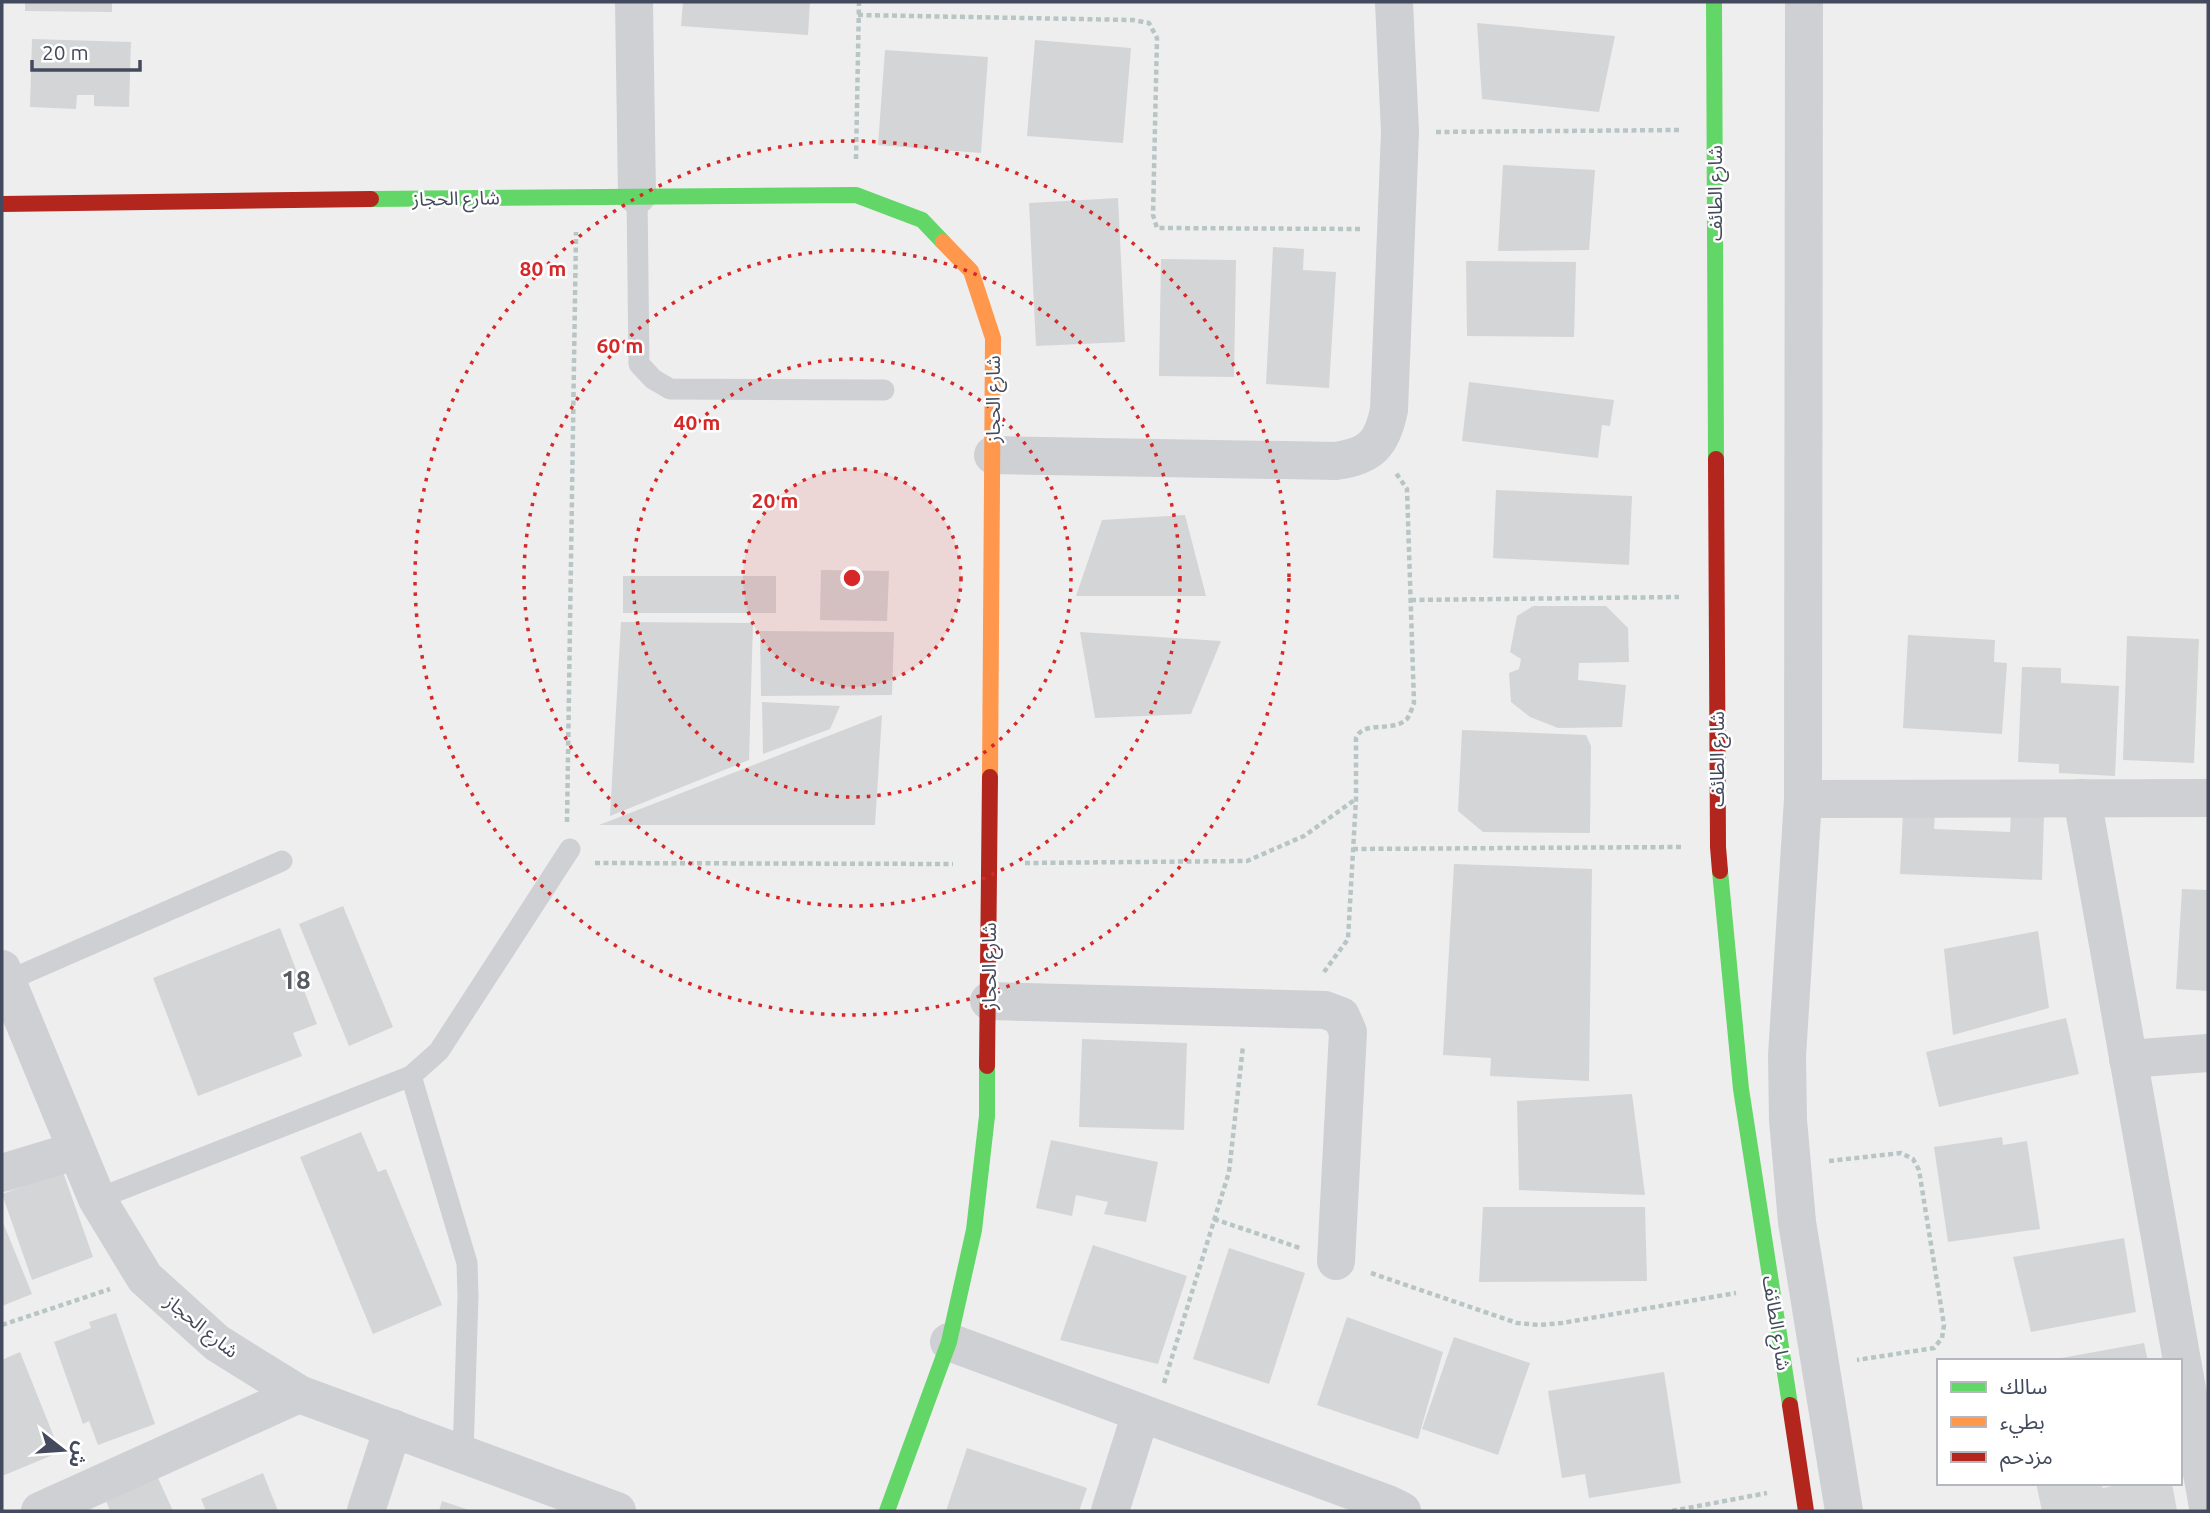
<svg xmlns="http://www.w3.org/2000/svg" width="2210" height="1513" font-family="Ubuntu,'Noto Sans Arabic',sans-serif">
	<rect width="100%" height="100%" fill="#efeeee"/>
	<!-- building -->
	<g fill="#d4d5d7">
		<path d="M25 2H112V12L25 11Z"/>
		<path d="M683 2H810L808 35 681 26Z"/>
		<path d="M1477 23 1615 36 1599 112 1482 99Z"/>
		<path d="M32 39 131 42 129 107 94 106V95H77L76 109 30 107Z"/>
		<path d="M1035 40 1131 48 1123 143 1027 136Z"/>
		<path d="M885 50 988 57 981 153 878 145Z"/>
		<path d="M1503 165 1595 170 1589 250 1498 251Z"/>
		<path d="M1118 198 1125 342 1036 346 1029 203Z"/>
		<path d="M1273 247 1304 249 1303 270 1336 272 1329 388 1266 384Z"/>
		<path d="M1161 259 1236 260 1234 377 1159 376Z"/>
		<path d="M1466 261 1576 262 1574 337 1467 336Z"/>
		<path d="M1469 382 1614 400 1610 426 1602 425 1598 458 1462 441Z"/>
		<path d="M1496 490 1632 496 1629 565 1493 558Z"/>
		<path d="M1185 515 1206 596H1076L1102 520Z"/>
		<path d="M821 570 889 571 887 621 820 620Z"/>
		<rect x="623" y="576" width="153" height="37"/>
		<path d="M1533 606H1606L1628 628 1629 662 1579 663 1578 680 1626 685 1622 727 1558 728 1530 717 1511 702 1509 673 1519 669 1521 659 1510 652 1517 616Z"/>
		<path d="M621 622 753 623 749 760 610 816Z"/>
		<path d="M760 631 894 632 892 695 761 696Z"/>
		<path d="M1080 632 1221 641 1191 714 1095 718Z"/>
		<path d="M1908 635 1995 640 1994 662 2007 663 2002 734 1903 728Z"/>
		<path d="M2127 636 2199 639 2194 763 2123 760Z"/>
		<path d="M2022 667 2061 668V683L2119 686 2115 776 2059 773V764L2018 762Z"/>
		<path d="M762 702 840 706 830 729 763 754Z"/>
		<path d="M882 715 875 825H599Z"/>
		<path d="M1462 730 1586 735 1591 746 1590 833 1483 832 1458 811Z"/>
		<path d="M1903 812 1935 814 1934 829 2010 832 2011 814 2044 815 2042 880 1900 874Z"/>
		<path d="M1454 864 1592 869 1589 1081 1490 1076 1491 1058 1443 1055Z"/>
		<path d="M2182 889 2208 890V991L2176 989Z"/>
		<path d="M343 906 393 1027 349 1046 299 924Z"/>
		<path d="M280 928 317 1024 293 1033 302 1056 198 1096 153 978Z"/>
		<path d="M2038 931 2049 1008 1953 1035 1944 949Z"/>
		<path d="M2066 1018 2079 1074 1939 1107 1926 1052Z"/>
		<path d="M1082 1039 1187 1043 1184 1130 1079 1127Z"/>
		<path d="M1632 1094 1645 1195 1519 1190 1517 1101Z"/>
		<path d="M361 1132 378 1172 386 1169 442 1305 373 1334 300 1157Z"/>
		<path d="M2002 1137 2003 1145 2027 1141 2040 1229 1948 1242 1934 1147Z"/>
		<path d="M1051 1140 1158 1162 1146 1222 1104 1214 1108 1202 1076 1195 1072 1216 1036 1208Z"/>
		<path d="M63 1172 93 1257 32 1280 2 1194Z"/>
		<path d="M1483 1207H1645L1647 1281 1479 1282Z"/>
		<path d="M2 1220 32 1294 2 1306Z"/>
		<path d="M2124 1238 2136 1312 2031 1332 2013 1257Z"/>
		<path d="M1093 1245 1187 1276 1158 1364 1060 1340Z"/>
		<path d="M1229 1248 1305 1273 1269 1384 1193 1359Z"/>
		<path d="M116 1313 155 1424 98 1445 89 1421 83 1424 54 1342 91 1328 89 1322Z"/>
		<path d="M1347 1317 1443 1352 1418 1439 1317 1405Z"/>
		<path d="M1454 1337 1530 1363 1498 1455 1422 1429Z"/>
		<path d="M2144 1343 2148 1361H2057L2056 1359Z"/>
		<path d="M20 1352 60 1452 2 1476V1360Z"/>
		<path d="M1664 1372 1681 1483 1589 1498 1585 1474 1562 1478 1548 1391Z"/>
		<path d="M967 1448 1087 1488 1079 1511H946Z"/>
		<path d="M263 1473 278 1511H206L201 1499Z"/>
		<path d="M158 1478 173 1511H110L106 1501Z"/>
		<path d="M2036 1483H2101L2103 1488 2125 1483H2172L2177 1511H2042Z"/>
		<path d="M442 1501 472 1511H439Z"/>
	</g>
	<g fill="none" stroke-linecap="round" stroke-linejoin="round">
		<!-- path -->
		<g stroke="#b8c5c5" stroke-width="4.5" stroke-dasharray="5 3.5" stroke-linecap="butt">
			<path d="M858 15 1133 20 1149 23 1157 38 1153 215 1157 228 1360 229"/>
			<path d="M1436 132 1679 130"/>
			<path d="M856 159 859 2"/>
			<path d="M1411 600 1679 597"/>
			<path d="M567 822 576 232"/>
			<path d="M1353 849 1681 847"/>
			<path d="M595 863 953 864"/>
			<path d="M1025 863 1247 861 1304 836 1356 799"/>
			<path d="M1324 972 1348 939 1356 799V738C1363 720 1393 733 1407 719 1410 715 1412 708 1414 703L1407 489 1396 473"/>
			<path d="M1829 1161 1901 1153 1913 1159 1919 1170 1944 1325 1942 1338 1934 1348 1857 1360"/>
			<path d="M1214 1219 1300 1248"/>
			<path d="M1371 1273 1517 1323 1539 1325 1562 1323 1736 1293"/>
			<path d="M2 1325 110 1289"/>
			<path d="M1164 1383 1229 1172 1243 1046"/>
			<path d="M1672 1511 1767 1493"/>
		</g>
		<!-- lane -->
		<g stroke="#ced0d4" stroke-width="21">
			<path d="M637 195 639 364 653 379 670 389 884 390"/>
			<path d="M7 981 282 861"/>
			<path d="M411 1076 467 1263 468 1296 463 1454"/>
			<path d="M97 1199 411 1076 439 1051 570 849"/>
		</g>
		<!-- street -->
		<g stroke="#ced0d4" stroke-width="38">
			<path d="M634 2 637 195"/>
			<path d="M1804 2 1803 799 1787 1056 1788 1120 1797 1222 1844 1511"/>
			<path d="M993 455 1336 461C1371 456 1382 444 1389 410L1400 132 1394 2"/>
			<path d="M2082 798 2208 1507"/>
			<path d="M1803 799 2208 798"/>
			<path d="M2 969 97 1199 145 1278 217 1343 299 1394 617 1511"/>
			<path d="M989 1001 1325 1010 1341 1016 1348 1032 1336 1261"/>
			<path d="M2128 1059 2208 1053"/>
			<path d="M2 1173 75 1151"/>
			<path d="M949 1342 1388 1504 1402 1511"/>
			<path d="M40 1511 299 1394"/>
			<path d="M366 1511 393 1428"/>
			<path d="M1110 1511 1141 1413"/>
		</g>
		<!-- fast -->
		<g stroke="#63d668" stroke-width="16">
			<path d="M1714 2 1716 459"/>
			<path d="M371 199 856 195 922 220 943 242"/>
			<path d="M1720 871 1741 1089 1790 1405"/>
			<path d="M887 1511 949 1342 974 1230 987 1116V1066"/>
		</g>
		<!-- slow -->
		<path stroke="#ff974d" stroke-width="16" d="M943 242 971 271 993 338 990 777"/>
		<!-- jam -->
		<g stroke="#b3261e" stroke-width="16">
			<path d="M2 204 371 199"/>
			<path d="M1716 459 1718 847 1720 871"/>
			<path d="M987 1066 990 777"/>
			<path d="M1790 1405 1806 1511"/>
		</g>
	</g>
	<!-- distance rings -->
	<circle cx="852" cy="578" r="109" fill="#d62828" fill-opacity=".12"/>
	<g fill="none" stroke="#d62828" stroke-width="3.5" stroke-dasharray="3.5 7">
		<circle cx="852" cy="578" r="109"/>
		<circle cx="852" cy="578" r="219"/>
		<circle cx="852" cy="578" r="328"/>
		<circle cx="852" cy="578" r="437"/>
	</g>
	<g text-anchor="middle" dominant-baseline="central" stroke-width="5" stroke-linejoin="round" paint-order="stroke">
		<!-- street labels -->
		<g font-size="19" fill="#444a5d" stroke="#fff">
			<text transform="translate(1715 193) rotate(-90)">شارع الطائف</text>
			<text transform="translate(456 198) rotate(-1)">شارع الحجاز</text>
			<text transform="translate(993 399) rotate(-90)">شارع الحجاز</text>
			<text transform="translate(1717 759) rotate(-90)">شارع الطائف</text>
			<text transform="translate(989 966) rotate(-90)">شارع الحجاز</text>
			<text transform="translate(1777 1323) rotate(81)">شارع الطائف</text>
			<text transform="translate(202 1326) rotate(39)">شارع الحجاز</text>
		</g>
		<!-- district labels -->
		<g font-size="26" font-weight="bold" fill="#595b63" stroke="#fff">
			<text x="296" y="979">18</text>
		</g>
	</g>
	<circle cx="852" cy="578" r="10" fill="#d62828" stroke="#fff" stroke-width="3.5"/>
	<g font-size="21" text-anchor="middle" font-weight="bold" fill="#d62828" stroke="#fff" stroke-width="5" stroke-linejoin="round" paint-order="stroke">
		<text x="543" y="276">80 m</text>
		<text x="620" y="353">60 m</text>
		<text x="697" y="430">40 m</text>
		<text x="775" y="508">20 m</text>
	</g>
	<!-- border -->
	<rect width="2210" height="1513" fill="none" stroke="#444a5d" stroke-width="7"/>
	<!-- legend -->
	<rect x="1937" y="1359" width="245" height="126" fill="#ffffff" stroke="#b4b7be" stroke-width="2"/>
	<rect x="1951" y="1382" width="35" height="10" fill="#63d668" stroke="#b4b7be" stroke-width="2"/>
	<text x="2000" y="1394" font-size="21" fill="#444a5d">سالك</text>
	<rect x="1951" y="1417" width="35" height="10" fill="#ff974d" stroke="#b4b7be" stroke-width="2"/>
	<text x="2000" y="1429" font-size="21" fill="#444a5d">بطيء</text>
	<rect x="1951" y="1452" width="35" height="10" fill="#b3261e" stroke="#b4b7be" stroke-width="2"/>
	<text x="2000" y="1464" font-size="21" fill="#444a5d">مزدحم</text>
	<!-- north arrow -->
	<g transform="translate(63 1450) rotate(107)" stroke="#ffffff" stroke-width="5" paint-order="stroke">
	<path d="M0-5L12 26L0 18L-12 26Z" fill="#444a5d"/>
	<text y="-10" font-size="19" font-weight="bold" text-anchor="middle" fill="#444a5d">ش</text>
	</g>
	<!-- scale -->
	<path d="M32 60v10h108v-10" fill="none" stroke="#444a5d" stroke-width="3.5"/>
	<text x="42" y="60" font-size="21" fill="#444a5d" stroke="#ffffff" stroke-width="5" paint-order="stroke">20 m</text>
</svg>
